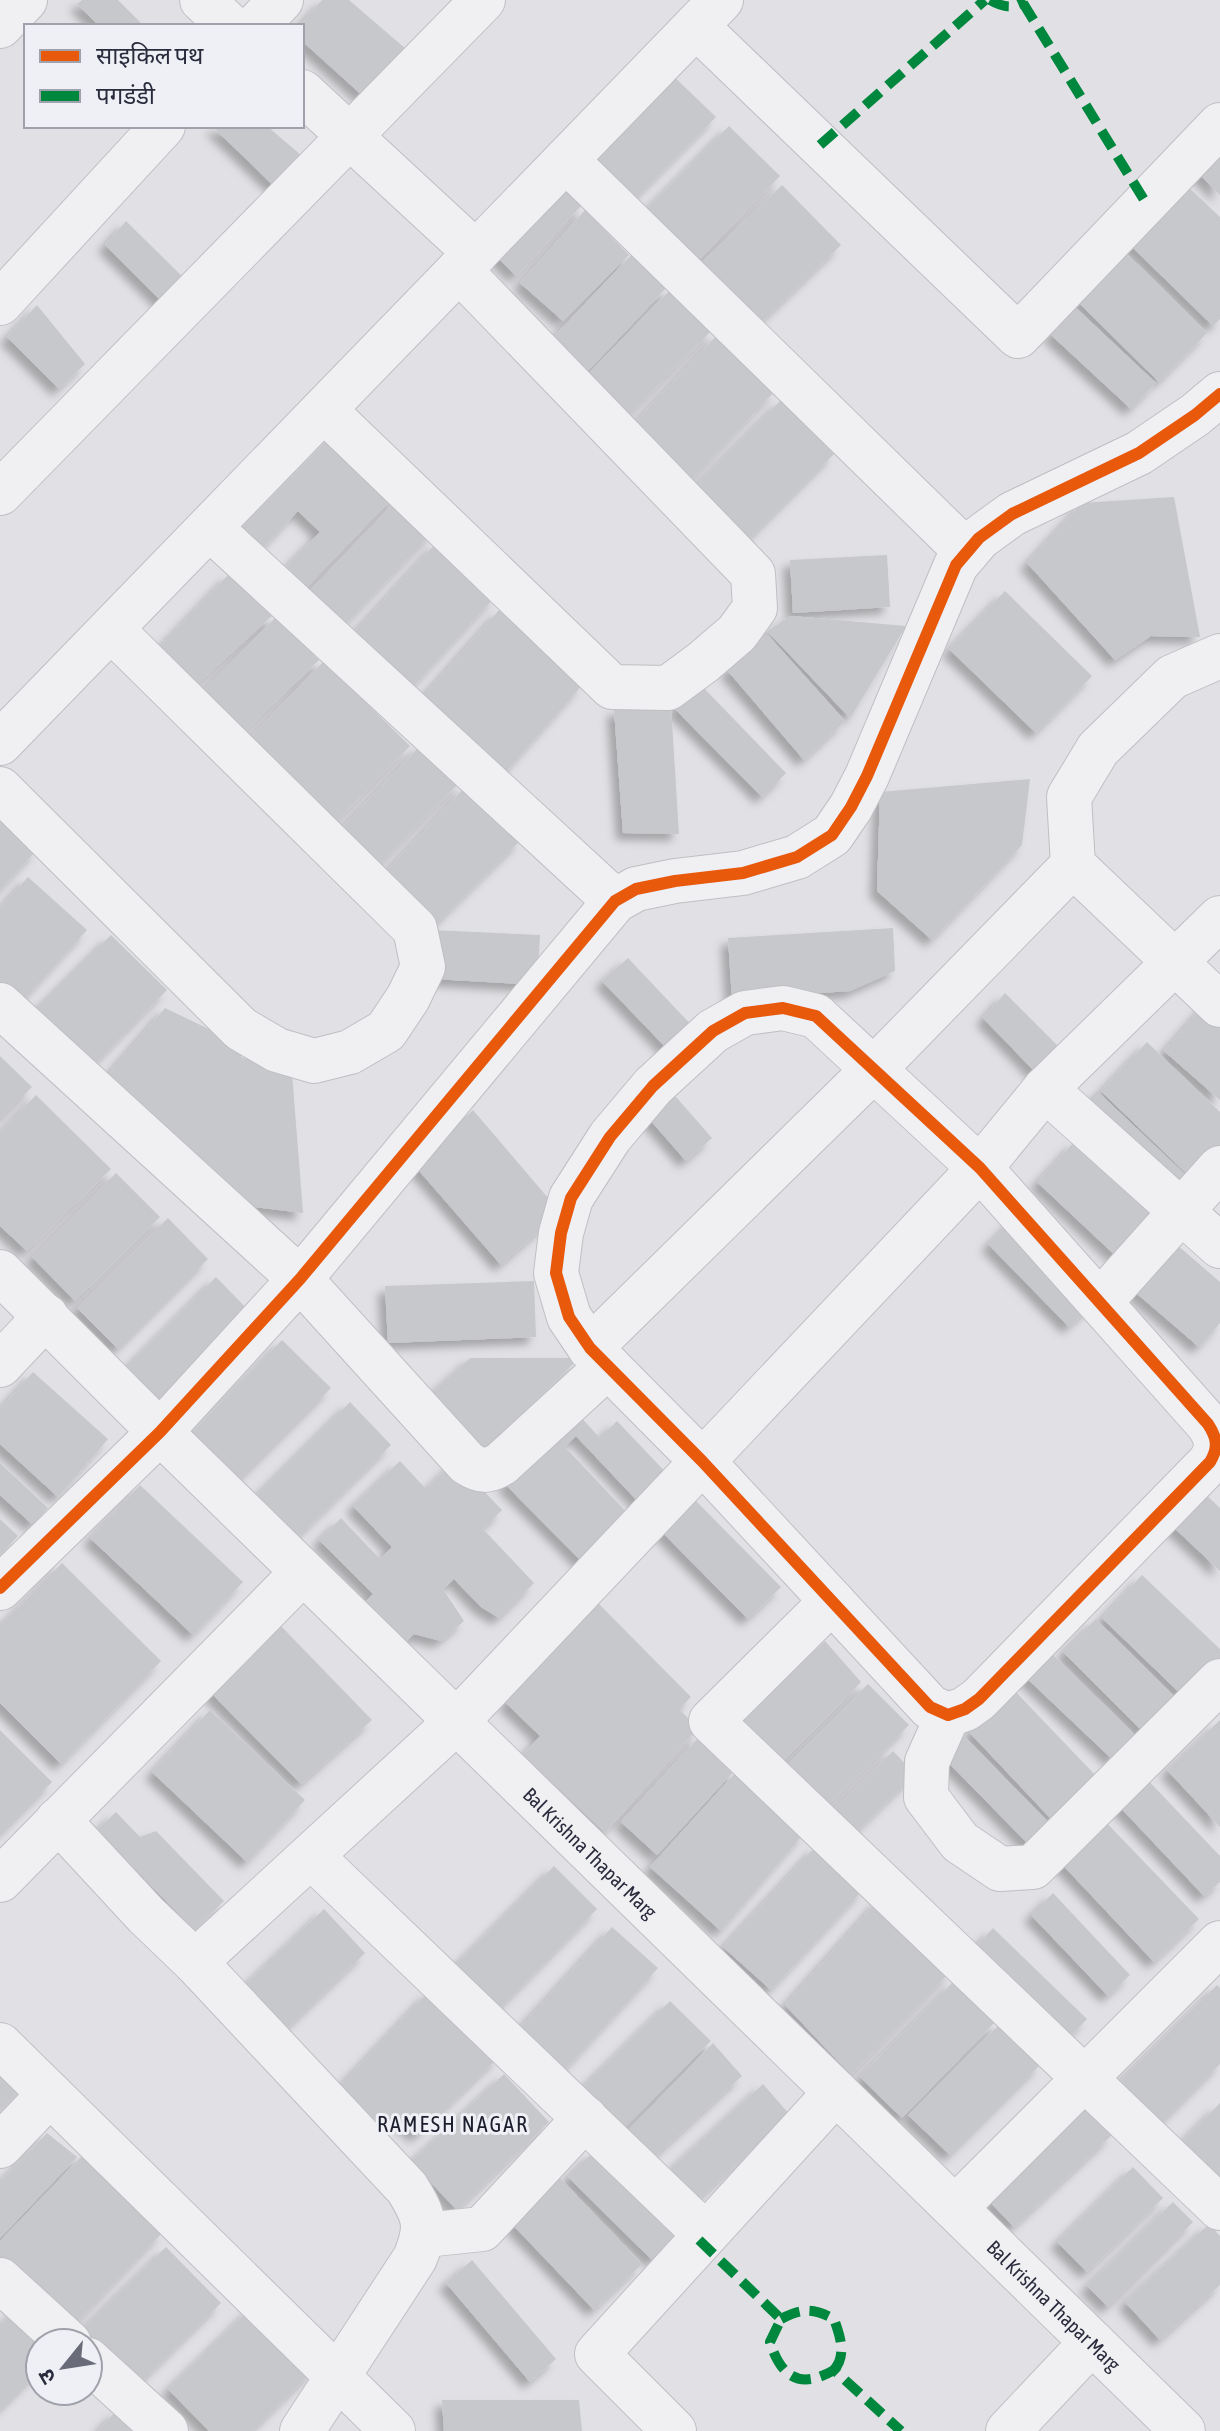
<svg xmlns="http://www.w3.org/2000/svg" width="1220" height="2431" font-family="'Asap Condensed','Noto Sans Devanagari',sans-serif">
	<defs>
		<filter id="shadow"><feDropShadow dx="-7" dy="7" stdDeviation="4" flood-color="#0004"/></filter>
	</defs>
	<rect width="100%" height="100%" fill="#e1e1e5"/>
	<!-- building -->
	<g fill="#c7c8cc" filter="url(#shadow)">
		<path d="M82 0H118L144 26H99L77 4Z"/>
		<path d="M322 0H349L406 49 364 97 302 41V26H299Z"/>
		<path d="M666 69 716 117 625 209 576 161Z"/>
		<path d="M212 126H267L309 162 279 191Z"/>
		<path d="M729 126 780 176 691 268 639 217Z"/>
		<path d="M1220 142V195L1195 170Z"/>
		<path d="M558 181 582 205 516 276 492 252Z"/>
		<path d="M1182 181 1220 217V319L1213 326 1125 240Z"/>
		<path d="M782 185 841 245 751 332 692 272Z"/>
		<path d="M585 210 629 255 563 321 520 283Z"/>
		<path d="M126 221 192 286 169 309 105 245Z"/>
		<path d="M1125 252 1207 333 1159 382 1077 301Z"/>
		<path d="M631 255 666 288 588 371 553 338Z"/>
		<path d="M671 289 712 330 625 419 583 379Z"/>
		<path d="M37 305 85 364 59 389 7 337Z"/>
		<path d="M1075 307 1156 383 1131 409 1050 334Z"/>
		<path d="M717 335 775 391 686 485 628 430Z"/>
		<path d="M781 400 834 454 744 544 691 491Z"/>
		<path d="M334 433 396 494 296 598 276 578 320 532 298 511 254 557 233 536Z"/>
		<path d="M1174 497 1200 637 1151 636 1115 660 1027 563 1082 503Z"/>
		<path d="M399 498 434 531 335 635 300 601Z"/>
		<path d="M436 543 495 597 410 690 351 636Z"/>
		<path d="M887 555 890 607 793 613 790 560Z"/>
		<path d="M229 574 272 616 194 687 156 651Z"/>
		<path d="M1005 591 1092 676 1036 733 949 649Z"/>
		<path d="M499 610 583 684 503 775 419 701Z"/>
		<path d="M791 616 906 626 850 718 767 631Z"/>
		<path d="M276 617 319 660 239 737 197 696Z"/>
		<path d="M768 635 845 721 804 760 727 670Z"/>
		<path d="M324 661 410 746 332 826 242 746Z"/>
		<path d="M699 683 786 773 762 797 674 708Z"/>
		<path d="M671 706 679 834 623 833 614 709Z"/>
		<path d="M421 745 460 782 374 870 336 834Z"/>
		<path d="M1030 779 1022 845 932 940 877 891 880 792Z"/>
		<path d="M465 787 521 840 435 925 381 877Z"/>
		<path d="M0 816 37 850 0 890Z"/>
		<path d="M28 877 87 930 20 1004 0 986V908Z"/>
		<path d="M893 928 895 971 850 991 732 999 728 938Z"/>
		<path d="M431 930 540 935 537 985 434 979Z"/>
		<path d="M111 935 167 990 90 1069 33 1013Z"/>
		<path d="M628 958 698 1032 673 1055 602 981Z"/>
		<path d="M1005 993 1062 1050 1038 1075 983 1018Z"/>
		<path d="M1206 1003 1220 1014V1100L1164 1051Z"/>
		<path d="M165 1008 240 1044 241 1057 292 1073 303 1213 231 1204 99 1085Z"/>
		<path d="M1147 1042 1220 1112V1146L1190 1177 1101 1091Z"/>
		<path d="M0 1056 32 1087 0 1119Z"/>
		<path d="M670 1090 712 1138 686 1161 644 1113Z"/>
		<path d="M1097 1091 1189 1178 1173 1196 1078 1110Z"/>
		<path d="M36 1095 111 1169 27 1251 0 1226V1133Z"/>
		<path d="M473 1110 560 1212 501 1265 414 1165Z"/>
		<path d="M1075 1141 1157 1216 1118 1258 1037 1182Z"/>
		<path d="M116 1173 160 1217 75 1301 32 1257Z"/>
		<path d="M1016 1216 1098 1300 1069 1327 988 1244Z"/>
		<path d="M168 1218 208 1259 118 1349 77 1308Z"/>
		<path d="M1169 1238 1220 1282V1323L1199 1347 1128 1286Z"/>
		<path d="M216 1277 256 1318 167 1407 127 1367Z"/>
		<path d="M534 1281 536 1337 388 1343 385 1286Z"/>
		<path d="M282 1340 331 1388 234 1485 186 1438Z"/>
		<path d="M470 1358H579L477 1459 422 1402Z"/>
		<path d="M33 1372 108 1439 58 1497 0 1444V1409Z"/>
		<path d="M350 1402 391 1445 291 1544 250 1502Z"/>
		<path d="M576 1412 600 1438 617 1421 673 1480 644 1508 576 1436 565 1447 632 1518 586 1566 504 1483Z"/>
		<path d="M400 1461 426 1489 455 1461 502 1510 483 1529 534 1583 499 1618 481 1607 454 1579 443 1589 464 1621 441 1641 414 1634 405 1642 385 1620 374 1629 356 1611 373 1594 319 1540 341 1518 380 1559 392 1547 353 1506Z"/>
		<path d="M0 1463 48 1508 33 1525 0 1495Z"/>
		<path d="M140 1485 243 1582 193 1635 90 1538Z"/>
		<path d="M1200 1489 1220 1508V1571L1169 1523Z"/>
		<path d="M693 1498 781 1587 748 1619 660 1530Z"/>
		<path d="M0 1519 18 1536 0 1555Z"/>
		<path d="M62 1563 161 1661 61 1764 0 1703V1626Z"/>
		<path d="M1142 1575 1220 1649V1664L1186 1699 1102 1618Z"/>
		<path d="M598 1603 691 1697 679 1709 698 1728 605 1833 523 1755 540 1736 505 1702Z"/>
		<path d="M1096 1619 1179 1701 1146 1735 1063 1652Z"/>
		<path d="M279 1624 372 1720 301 1784 209 1691Z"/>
		<path d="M825 1641 861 1682 776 1768 739 1723Z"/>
		<path d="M1043 1645 1135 1735 1113 1760 1017 1669Z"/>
		<path d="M868 1684 909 1725 818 1815 778 1774Z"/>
		<path d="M1014 1690 1098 1778 1053 1821 969 1732Z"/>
		<path d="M210 1710 305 1800 247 1862 152 1772Z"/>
		<path d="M1220 1720V1827L1167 1770Z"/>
		<path d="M0 1730 52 1782 0 1834Z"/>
		<path d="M962 1734 1054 1828 1033 1849 941 1755Z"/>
		<path d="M699 1737 735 1770 657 1855 621 1822Z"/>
		<path d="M893 1751 915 1774 849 1839 827 1816Z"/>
		<path d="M736 1772 805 1832 721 1931 650 1867Z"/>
		<path d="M1145 1777 1220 1856V1882L1204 1896 1117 1804Z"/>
		<path d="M116 1812 140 1837 156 1831 224 1901 194 1930 97 1830Z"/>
		<path d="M1102 1818 1199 1919 1154 1962 1058 1860Z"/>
		<path d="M816 1846 864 1889 771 1990 723 1947Z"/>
		<path d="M554 1866 597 1909 497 2011 453 1968Z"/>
		<path d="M1053 1893 1130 1975 1108 1996 1031 1915Z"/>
		<path d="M879 1899 951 1971 851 2075 785 2005Z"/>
		<path d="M324 1909 365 1953 280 2035 238 1992Z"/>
		<path d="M612 1927 658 1968 562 2073 517 2031Z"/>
		<path d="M993 1928 1087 2019 1060 2047 967 1956Z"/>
		<path d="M953 1982 995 2022 902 2118 860 2077Z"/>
		<path d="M1217 1985 1220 1988V2064L1157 2127 1116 2085Z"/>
		<path d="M429 1991 499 2057 417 2136 393 2114 378 2130 336 2090Z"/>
		<path d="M670 2001 711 2041 622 2130 581 2089Z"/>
		<path d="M1000 2024 1041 2064 950 2155 908 2115Z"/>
		<path d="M713 2043 742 2076 649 2162 624 2135Z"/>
		<path d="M0 2054 27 2082 0 2109Z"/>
		<path d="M504 2074 549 2122 457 2210 411 2162Z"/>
		<path d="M763 2084 790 2115 690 2207 662 2177Z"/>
		<path d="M1220 2103V2189L1178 2146Z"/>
		<path d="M1087 2108 1112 2135 1014 2227 989 2201Z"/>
		<path d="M47 2133 77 2157 0 2238V2182Z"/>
		<path d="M593 2152 678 2236 653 2261 568 2177Z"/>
		<path d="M84 2154 163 2232 73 2326 0 2256V2241Z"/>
		<path d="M1133 2167 1163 2198 1087 2272 1057 2242Z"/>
		<path d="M559 2177 642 2264 594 2310 511 2223Z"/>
		<path d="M1173 2202 1193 2222 1108 2307 1087 2286Z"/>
		<path d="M1209 2224 1220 2236V2285L1160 2340 1125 2302Z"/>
		<path d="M166 2247 221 2303 135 2388 81 2331Z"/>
		<path d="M472 2260 556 2359 530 2382 446 2283Z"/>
		<path d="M18 2307 40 2343V2370L0 2410V2326Z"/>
		<path d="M252 2307 314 2370 252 2431H209L168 2389Z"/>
		<path d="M442 2400H579L582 2431H444Z"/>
		<path d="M117 2410 139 2431H98Z"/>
	</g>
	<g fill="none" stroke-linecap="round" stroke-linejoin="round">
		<defs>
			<g id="minor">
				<path d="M202 0 230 26"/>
				<path d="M0 26 25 0"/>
				<path d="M256 26 281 0"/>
				<path d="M696 26 1018 336 1220 125"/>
				<path d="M302 92 476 253"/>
				<path d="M566 160 967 552"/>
				<path d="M0 303 163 126"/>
				<path d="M324 410 612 687 668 688 702 663 737 633 755 608 753 574 459 270"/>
				<path d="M0 493 483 0"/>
				<path d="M210 528 615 901"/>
				<path d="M1220 656 1172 677 1098 749 1069 797 1073 865 1220 1005"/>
				<path d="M0 743 721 0"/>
				<path d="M0 789 241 1029 277 1050 314 1061 350 1052 386 1031 408 998 423 967 415 929 112 630"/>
				<path d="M0 1005 300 1279 467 1463C481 1472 487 1472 501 1464L608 1366"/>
				<path d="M783 1008 816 1016 980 1168 1208 1424C1217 1438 1219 1447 1210 1462L979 1699 965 1709 948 1715 930 1707 702 1461 590 1348 569 1317 556 1273 561 1233 571 1198 610 1137 653 1086 713 1031 745 1013Z"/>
				<path d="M1045 1089 1220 1246"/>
				<path id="s1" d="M0 1272 160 1432 1183 2431"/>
				<path d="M1100 1302 1220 1168"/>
				<path d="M590 1348 874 1069 1073 865"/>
				<path d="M0 1365 46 1316"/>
				<path d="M0 1588 160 1432 300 1279 615 901 636 889 675 881 743 873 797 857 832 835 851 807 867 776 956 565 979 538 1012 514 1139 453 1195 415 1220 394"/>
				<path d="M832 1601 711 1721 1220 2208"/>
				<path d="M948 1715 927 1762 926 1797 960 1842 1000 1869 1033 1867 1220 1681"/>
				<path d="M58 1820 146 1915 195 1962 407 2188C425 2217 428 2226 415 2258L302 2431"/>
				<path d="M311 1856 705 2234"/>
				<path d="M0 1880 303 1572"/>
				<path d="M195 1962 456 1722 980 1168 1045 1089 1220 918"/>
				<path d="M0 2045 393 2431"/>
				<path d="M0 2146 50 2094"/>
				<path d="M955 2208 1220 1943"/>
				<path d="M425 2235 482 2229 585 2118"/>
				<path d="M0 2280 69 2343"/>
				<path d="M88 2360 166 2431"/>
				<path d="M674 2431 597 2354 836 2092"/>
				<path d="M1008 2431 1092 2342"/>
			</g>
		</defs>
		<!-- minor casing -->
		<use href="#minor" stroke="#bfbfc3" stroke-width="46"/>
		<!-- minor -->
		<use href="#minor" stroke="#f0f0f3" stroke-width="44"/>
		<!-- quiet -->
		<g stroke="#00873e" stroke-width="10" stroke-dasharray="20 10" stroke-linecap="butt">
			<path d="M990 0C1002 7 1014 10 1025 0"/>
			<path d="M1023 3 1146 203"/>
			<path d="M820 145 985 0"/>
			<path d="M699 2240 781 2319 770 2342C781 2377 800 2390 834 2370L901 2431"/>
			<path d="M781 2319C801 2308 814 2308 834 2319 840 2336 847 2355 834 2370"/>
		</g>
		<defs>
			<g id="cycleway">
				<path d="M783 1008 816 1016 980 1168 1208 1424C1217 1438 1219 1447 1210 1462L979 1699 965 1709 948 1715 930 1707 702 1461 590 1348 569 1317 556 1273 561 1233 571 1198 610 1137 653 1086 713 1031 745 1013Z"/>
				<path d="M0 1588 160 1432 300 1279 615 901 636 889 675 881 743 873 797 857 832 835 851 807 867 776 956 565 979 538 1012 514 1139 453 1195 415 1220 394"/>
			</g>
		</defs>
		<!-- cycleway casing -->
		<use href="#cycleway" stroke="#eff0f5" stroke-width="17"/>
		<!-- cycleway -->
		<use href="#cycleway" stroke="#e8590c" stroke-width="12"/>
	</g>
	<g text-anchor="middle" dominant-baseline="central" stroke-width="6" stroke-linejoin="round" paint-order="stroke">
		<!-- street labels -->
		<g font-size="20" fill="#2a2c3d" stroke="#eff0f5">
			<text stroke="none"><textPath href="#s1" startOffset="828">Bal Krishna Thapar Marg</textPath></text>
			<text stroke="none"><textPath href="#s1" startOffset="1476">Bal Krishna Thapar Marg</textPath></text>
		</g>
		<!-- neighbourhood labels -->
		<g font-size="22" letter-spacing="2" fill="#1c1d2d" stroke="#eff0f5">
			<text x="453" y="2124">RAMESH NAGAR</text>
		</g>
	</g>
	<!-- legend -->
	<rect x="24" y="24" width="280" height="104" fill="#eff0f5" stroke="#a0a2ab" stroke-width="2"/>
	<rect x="40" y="50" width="40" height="12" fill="#e8590c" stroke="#a0a2ab" stroke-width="2"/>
	<text x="96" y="64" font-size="24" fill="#2a2c3d">साइकिल पथ</text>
	<rect x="40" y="90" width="40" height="12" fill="#00873e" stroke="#a0a2ab" stroke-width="2"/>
	<text x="96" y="104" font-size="24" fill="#2a2c3d">पगडंडी</text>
	<!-- north arrow -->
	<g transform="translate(64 2367) rotate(240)"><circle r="38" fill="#eff0f5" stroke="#a0a2ab" stroke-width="2"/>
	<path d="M0-6L14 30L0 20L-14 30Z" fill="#6a6b78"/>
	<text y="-12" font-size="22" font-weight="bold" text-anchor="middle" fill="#2a2c3d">उ</text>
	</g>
</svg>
